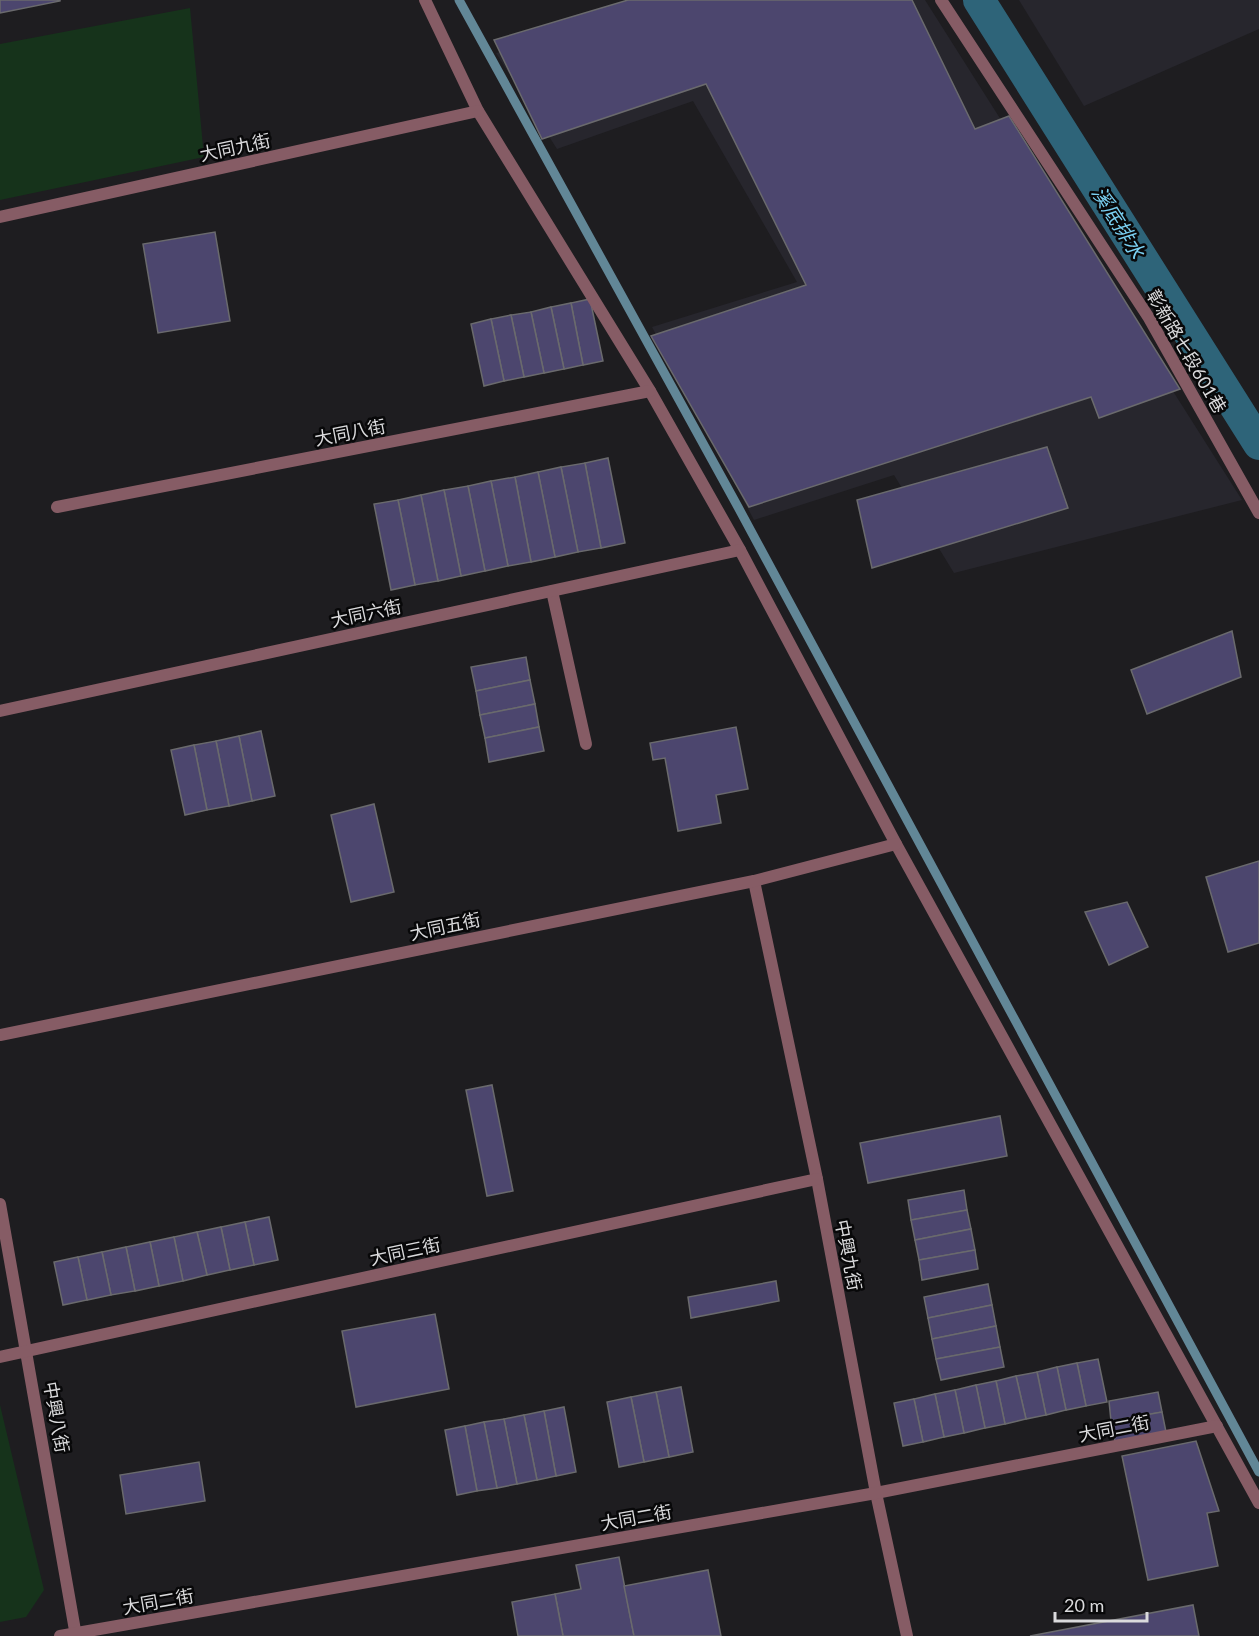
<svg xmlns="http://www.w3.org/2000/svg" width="1259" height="1636" font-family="Lato,'Noto Sans TC',sans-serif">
	<rect width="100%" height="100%" fill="#1e1d20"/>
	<!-- built -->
	<g fill="#27262d">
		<path d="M683 0H925L1242 500 954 573 894 475 754 520 652 327 797 282 693 101 557 149 496 53Z"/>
		<path d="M1019 0H1259V29L1084 106Z"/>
	</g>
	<!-- green -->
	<g fill="#16331b">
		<path d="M190 8 204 157 0 200V44Z"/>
		<path d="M0 1405 44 1590 26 1617 0 1622Z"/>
	</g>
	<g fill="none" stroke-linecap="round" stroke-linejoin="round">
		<!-- stream -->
		<path stroke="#628797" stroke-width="9" d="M459 0 738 507 1259 1472"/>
		<!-- canal -->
		<path stroke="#2e6479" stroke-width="32" d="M979 0 1259 444"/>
	</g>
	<!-- building -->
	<g fill="#4c466e" stroke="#6a6a6d" stroke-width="1.5">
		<path d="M0 0H60V1L0 13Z"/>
		<path d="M628 0H912L975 129 1009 116 1180 389 1099 418 1091 397 749 507 651 336 806 285 706 84 542 139 494 40Z"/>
		<path d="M215 232 230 321 158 333 143 244Z"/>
		<path d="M590 299 603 361 583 365 571 303Z"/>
		<path d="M571 303 583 365 564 369 551 307Z"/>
		<path d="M551 307 564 369 544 373 531 312Z"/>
		<path d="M531 312 544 373 524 377 511 315Z"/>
		<path d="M511 315 524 377 504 381 491 319Z"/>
		<path d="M491 319 504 381 484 386 471 324Z"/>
		<path d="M1047 447 1068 508 872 568 857 500Z"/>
		<path d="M608 458 625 543 601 548 585 463Z"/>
		<path d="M585 463 601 548 578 552 561 467Z"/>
		<path d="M561 467 578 552 555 557 538 472Z"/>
		<path d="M538 472 555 557 531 562 515 477Z"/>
		<path d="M515 477 531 562 508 566 491 481Z"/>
		<path d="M491 481 508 566 485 571 468 486Z"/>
		<path d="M468 486 485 571 461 576 444 490Z"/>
		<path d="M444 490 461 576 438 581 421 495Z"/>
		<path d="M421 495 438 581 415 585 398 500Z"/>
		<path d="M398 500 415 585 391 590 374 504Z"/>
		<path d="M1232 631 1241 677 1147 714 1131 670Z"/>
		<path d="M526 657 530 680 476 691 471 667Z"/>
		<path d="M530 680 535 704 480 715 476 691Z"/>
		<path d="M535 704 539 727 485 738 480 715Z"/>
		<path d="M539 727 544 751 489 762 485 738Z"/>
		<path d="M736 727 748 789 716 795 721 823 678 831 665 758 653 760 650 743Z"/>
		<path d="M261 731 275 796 252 801 239 736Z"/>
		<path d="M239 736 252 801 229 806 216 741Z"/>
		<path d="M216 741 229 806 207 810 194 745Z"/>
		<path d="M194 745 207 810 185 815 171 750Z"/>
		<path d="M374 804 394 892 351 902 331 815Z"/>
		<path d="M1259 861V943L1228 952 1206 877Z"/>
		<path d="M1127 902 1148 947 1109 965 1085 912Z"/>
		<path d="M492 1085 513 1191 487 1196 466 1090Z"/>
		<path d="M1000 1116 1007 1156 868 1183 860 1143Z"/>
		<path d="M964 1190 967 1210 911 1220 908 1200Z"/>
		<path d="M967 1210 971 1229 915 1240 911 1220Z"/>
		<path d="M269 1217 278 1260 254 1265 245 1222Z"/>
		<path d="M245 1222 254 1265 230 1270 221 1227Z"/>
		<path d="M221 1227 230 1270 207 1275 197 1232Z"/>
		<path d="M971 1229 975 1250 919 1260 915 1240Z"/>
		<path d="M197 1232 207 1275 183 1281 174 1237Z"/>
		<path d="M174 1237 183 1281 159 1286 150 1242Z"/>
		<path d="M150 1242 159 1286 135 1291 126 1247Z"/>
		<path d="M126 1247 135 1291 111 1295 102 1252Z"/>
		<path d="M975 1250 978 1269 922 1280 919 1260Z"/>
		<path d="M102 1252 111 1295 87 1300 78 1257Z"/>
		<path d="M78 1257 87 1300 63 1305 54 1262Z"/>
		<path d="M776 1281 779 1301 691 1318 688 1297Z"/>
		<path d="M988 1284 992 1305 928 1318 924 1297Z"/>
		<path d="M992 1305 996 1326 932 1339 928 1318Z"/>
		<path d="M435 1314 449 1389 356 1407 342 1331Z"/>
		<path d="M996 1326 1000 1347 936 1359 932 1339Z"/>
		<path d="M1000 1347 1004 1367 941 1380 936 1359Z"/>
		<path d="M1098 1359 1107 1402 1086 1406 1077 1363Z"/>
		<path d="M1077 1363 1086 1406 1066 1410 1057 1367Z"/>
		<path d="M1057 1367 1066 1410 1046 1415 1037 1372Z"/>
		<path d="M1037 1372 1046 1415 1026 1419 1016 1376Z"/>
		<path d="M1016 1376 1026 1419 1005 1424 996 1381Z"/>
		<path d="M996 1381 1005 1424 985 1428 976 1385Z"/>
		<path d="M976 1385 985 1428 964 1433 955 1390Z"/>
		<path d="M681 1387 693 1452 669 1457 656 1392Z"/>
		<path d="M955 1390 964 1433 944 1437 935 1394Z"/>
		<path d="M656 1392 669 1457 644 1462 631 1397Z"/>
		<path d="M1158 1392 1162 1412 1111 1421 1109 1401Z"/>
		<path d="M935 1394 944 1437 923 1442 914 1399Z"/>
		<path d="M631 1397 644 1462 619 1467 607 1402Z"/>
		<path d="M914 1399 923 1442 903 1446 894 1403Z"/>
		<path d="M564 1407 576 1472 556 1476 544 1411Z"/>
		<path d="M544 1411 556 1476 537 1480 524 1415Z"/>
		<path d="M1162 1412 1166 1432 1115 1441 1111 1421Z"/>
		<path d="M524 1415 537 1480 517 1484 504 1419Z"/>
		<path d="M504 1419 517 1484 497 1488 484 1422Z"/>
		<path d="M484 1422 497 1488 477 1491 465 1426Z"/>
		<path d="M465 1426 477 1491 457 1495 445 1430Z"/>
		<path d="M1196 1441 1219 1511 1207 1513 1218 1566 1148 1580 1122 1456Z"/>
		<path d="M199 1462 205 1501 126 1514 120 1475Z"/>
		<path d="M619 1557 634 1636H563L555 1594 581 1589 576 1565Z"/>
		<path d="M708 1570 721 1636H634L624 1586Z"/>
		<path d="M555 1594 563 1636H518L512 1602Z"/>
		<path d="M1193 1605 1199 1636H1030Z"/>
	</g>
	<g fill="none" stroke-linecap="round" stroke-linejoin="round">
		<!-- service -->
		<g stroke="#865c65" stroke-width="12">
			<path d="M941 0 1149 318 1259 513"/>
			<path d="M552 591 586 744"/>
		</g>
		<!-- minor -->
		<g stroke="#865c65" stroke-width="12">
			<path d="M425 0 478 111 650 391 740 550 896 844 1259 1503"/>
			<path d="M0 217 478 111"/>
			<path d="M57 507 650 391"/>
			<path d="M0 711 740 550"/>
			<path d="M754 881 817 1179 876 1493 907 1636"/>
			<path d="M0 1035 754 881 896 844"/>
			<path d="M0 1204 76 1636"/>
			<path d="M0 1357 817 1179"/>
			<path d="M60 1636 876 1493 1217 1426"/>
		</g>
	</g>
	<g text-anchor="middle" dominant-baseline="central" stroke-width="5" stroke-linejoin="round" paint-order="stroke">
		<!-- street labels -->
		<g font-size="18" fill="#dadadc" stroke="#080809">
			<text transform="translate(235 147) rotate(-12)">大同九街</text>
			<text transform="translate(1187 351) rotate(60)">彰新路七段601巷</text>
			<text transform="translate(350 432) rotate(-11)">大同八街</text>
			<text transform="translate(366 613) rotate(-12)">大同六街</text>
			<text transform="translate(445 926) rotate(-12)">大同五街</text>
			<text transform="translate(405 1251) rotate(-12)">大同三街</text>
			<text transform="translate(849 1255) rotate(79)">中興九街</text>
			<text transform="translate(57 1417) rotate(80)">中興八街</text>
			<text transform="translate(1114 1428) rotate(-11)">大同二街</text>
			<text transform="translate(636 1517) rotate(-10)">大同二街</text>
			<text transform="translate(158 1601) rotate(-10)">大同二街</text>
		</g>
		<!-- water labels -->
		<g font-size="20" font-style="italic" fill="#7ad0f2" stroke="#080809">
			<text transform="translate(1119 222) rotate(58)">溪底排水</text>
		</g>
	</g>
	<!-- scale -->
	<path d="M1055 1612v9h92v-9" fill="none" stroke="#dadadc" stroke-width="3"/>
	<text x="1064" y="1612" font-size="18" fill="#dadadc" stroke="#080809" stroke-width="4.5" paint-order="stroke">20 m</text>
</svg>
